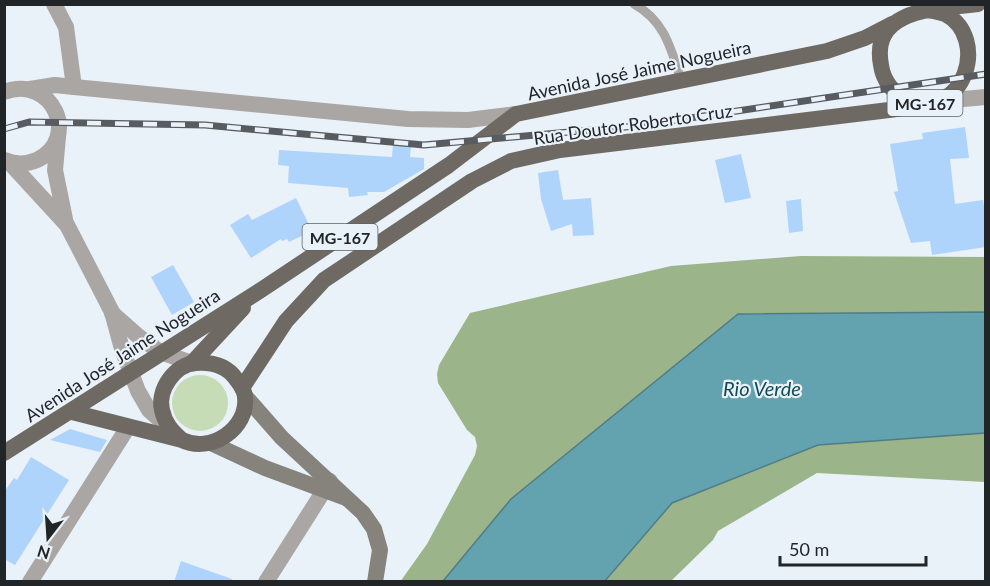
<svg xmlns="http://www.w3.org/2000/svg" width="990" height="586" font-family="Lato,sans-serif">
	<rect width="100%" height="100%" fill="#e9f1f9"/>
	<!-- green -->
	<circle fill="#c6dcb6" cx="200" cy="403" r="28"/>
	<!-- forest -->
	<g fill="#9bb489">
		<path d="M801 256 985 257V312L738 314 511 499 443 581 400 582 427 544 475 455 477 446 475 437 467 430 438 383 437 374 439 365 470 313 671 266Z"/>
		<path d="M985 433V482L817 473 718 531 713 540 671 581 605 582 672 503 818 445Z"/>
	</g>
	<!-- water -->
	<path fill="#63a2af" stroke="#507c86" stroke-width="1.5" d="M985 312V433L818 445 672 503 605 581H443L511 499 738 314Z"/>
	<!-- building -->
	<g fill="#afd4fb">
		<path d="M965 127 969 158 950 159 955 204 983 200 986 218V247L932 255 930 241 911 243 894 192 898 191 890 144 923 139 922 133Z"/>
		<path d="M393 144 411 146 410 157 424 158V169L384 192H367L368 195 349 197 348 188 288 183 289 166 278 165 279 150 392 157Z"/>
		<path d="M741 154 751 198 725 203 715 160Z"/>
		<path d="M558 170 563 200 591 198 594 235 573 236 572 224 551 231 541 199 538 173Z"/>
		<path d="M296 198 312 231 289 242 287 239 282 241 281 239 251 258 230 225 248 214 252 220Z"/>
		<path d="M801 199 803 231 789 233 786 201Z"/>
		<path d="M173 265 194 302 172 315 151 277Z"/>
		<path d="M70 429 107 440 100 452 50 440Z"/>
		<path d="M31 457 69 480 15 565 4 559V492L14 478 17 480Z"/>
		<path d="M181 561 232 579V582H174Z"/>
	</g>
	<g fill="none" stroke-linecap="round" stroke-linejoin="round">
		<!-- service -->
		<path stroke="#a9a6a3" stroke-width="9" d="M634 4C665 21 671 49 681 80"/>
		<!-- minor -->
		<g stroke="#a9a6a3" stroke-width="16">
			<path d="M54 4 66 27 74 87"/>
			<path d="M941 101 986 97"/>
			<path d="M30 582 128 427"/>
			<path d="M266 582 330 481"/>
		</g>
		<!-- tertiary -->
		<g stroke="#a9a6a3" stroke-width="16">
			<path d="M30 89 55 85 74 87 408 119 468 120 516 114"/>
			<path d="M4 92C53 74 81 139 37 160 27 164 16 165 5 160"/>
			<path d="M58 137 55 170 66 224"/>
			<path d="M10 163 67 225 112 312 122 349 138 391 149 410 167 426"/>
			<path d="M112 313 138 336 160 352 192 363"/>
		</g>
		<!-- secondary -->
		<g stroke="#86837d" stroke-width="16">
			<path d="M245 396 282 438 363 513 374 529 380 550 375 582"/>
			<path d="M211 443 265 468 346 498"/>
		</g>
		<!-- primary -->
		<g stroke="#6e6a63" stroke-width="16">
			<path d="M927 10C933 11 940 12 945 14 990 37 965 122 907 99 893 94 883 80 881 65 870 7 940 9 978 4"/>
			<path d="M192 363 243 308"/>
			<path d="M242 388 286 321 324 280 472 181 511 161 560 150 889 110 936 103"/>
			<path d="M72 412 182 440C210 454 249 429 245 396 244 389 240 384 236 379 227 366 212 362 196 363 175 364 157 390 162 410 165 424 172 431 182 440"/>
			<path d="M4 453 261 290 449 165 516 114 827 51 865 38 892 24"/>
		</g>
		<defs>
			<path id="rail" d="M4 129 29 122 205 125 424 145 636 126 986 74"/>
		</defs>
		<!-- rail casing -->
		<use href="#rail" stroke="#585c60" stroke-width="7"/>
		<!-- rail -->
		<use href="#rail" stroke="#e9f1f9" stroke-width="4.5" stroke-dasharray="14" stroke-linecap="butt"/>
	</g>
	<g text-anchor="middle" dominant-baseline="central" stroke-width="4.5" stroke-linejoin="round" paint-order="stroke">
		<!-- shield labels -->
		<g fill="#e9f1f9" stroke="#5e6267" stroke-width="1.5">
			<rect x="887.5" y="90" width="75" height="26" rx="4.5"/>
			<rect x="302.5" y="224" width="75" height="26" rx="4.5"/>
		</g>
		<g font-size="16" font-weight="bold" fill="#222528">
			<text x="925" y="103">MG-167</text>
			<text x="340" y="237">MG-167</text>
		</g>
		<!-- street labels -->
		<g font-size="18" fill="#222528" stroke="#e9f1f9">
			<text transform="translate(639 70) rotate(-12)">Avenida José Jaime Nogueira</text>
			<text transform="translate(633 124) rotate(-8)">Rua Doutor Roberto Cruz</text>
			<text transform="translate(122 355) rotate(-33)">Avenida José Jaime Nogueira</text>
		</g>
		<!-- water labels -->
		<g font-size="20" font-style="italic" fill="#134b55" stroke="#e9f1f9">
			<text x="762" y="388">Rio Verde</text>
		</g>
	</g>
	<!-- border -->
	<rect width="990" height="586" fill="none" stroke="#222528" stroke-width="12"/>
	<!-- north arrow -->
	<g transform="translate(48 538) rotate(197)" stroke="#e9f1f9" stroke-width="4.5" paint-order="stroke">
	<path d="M0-4.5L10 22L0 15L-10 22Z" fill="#222528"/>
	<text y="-9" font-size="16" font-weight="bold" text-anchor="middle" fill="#222528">N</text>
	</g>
	<!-- scale -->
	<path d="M780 556v9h146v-9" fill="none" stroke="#222528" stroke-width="3"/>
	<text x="789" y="556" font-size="18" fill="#222528" stroke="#e9f1f9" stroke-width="4.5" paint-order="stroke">50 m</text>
</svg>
